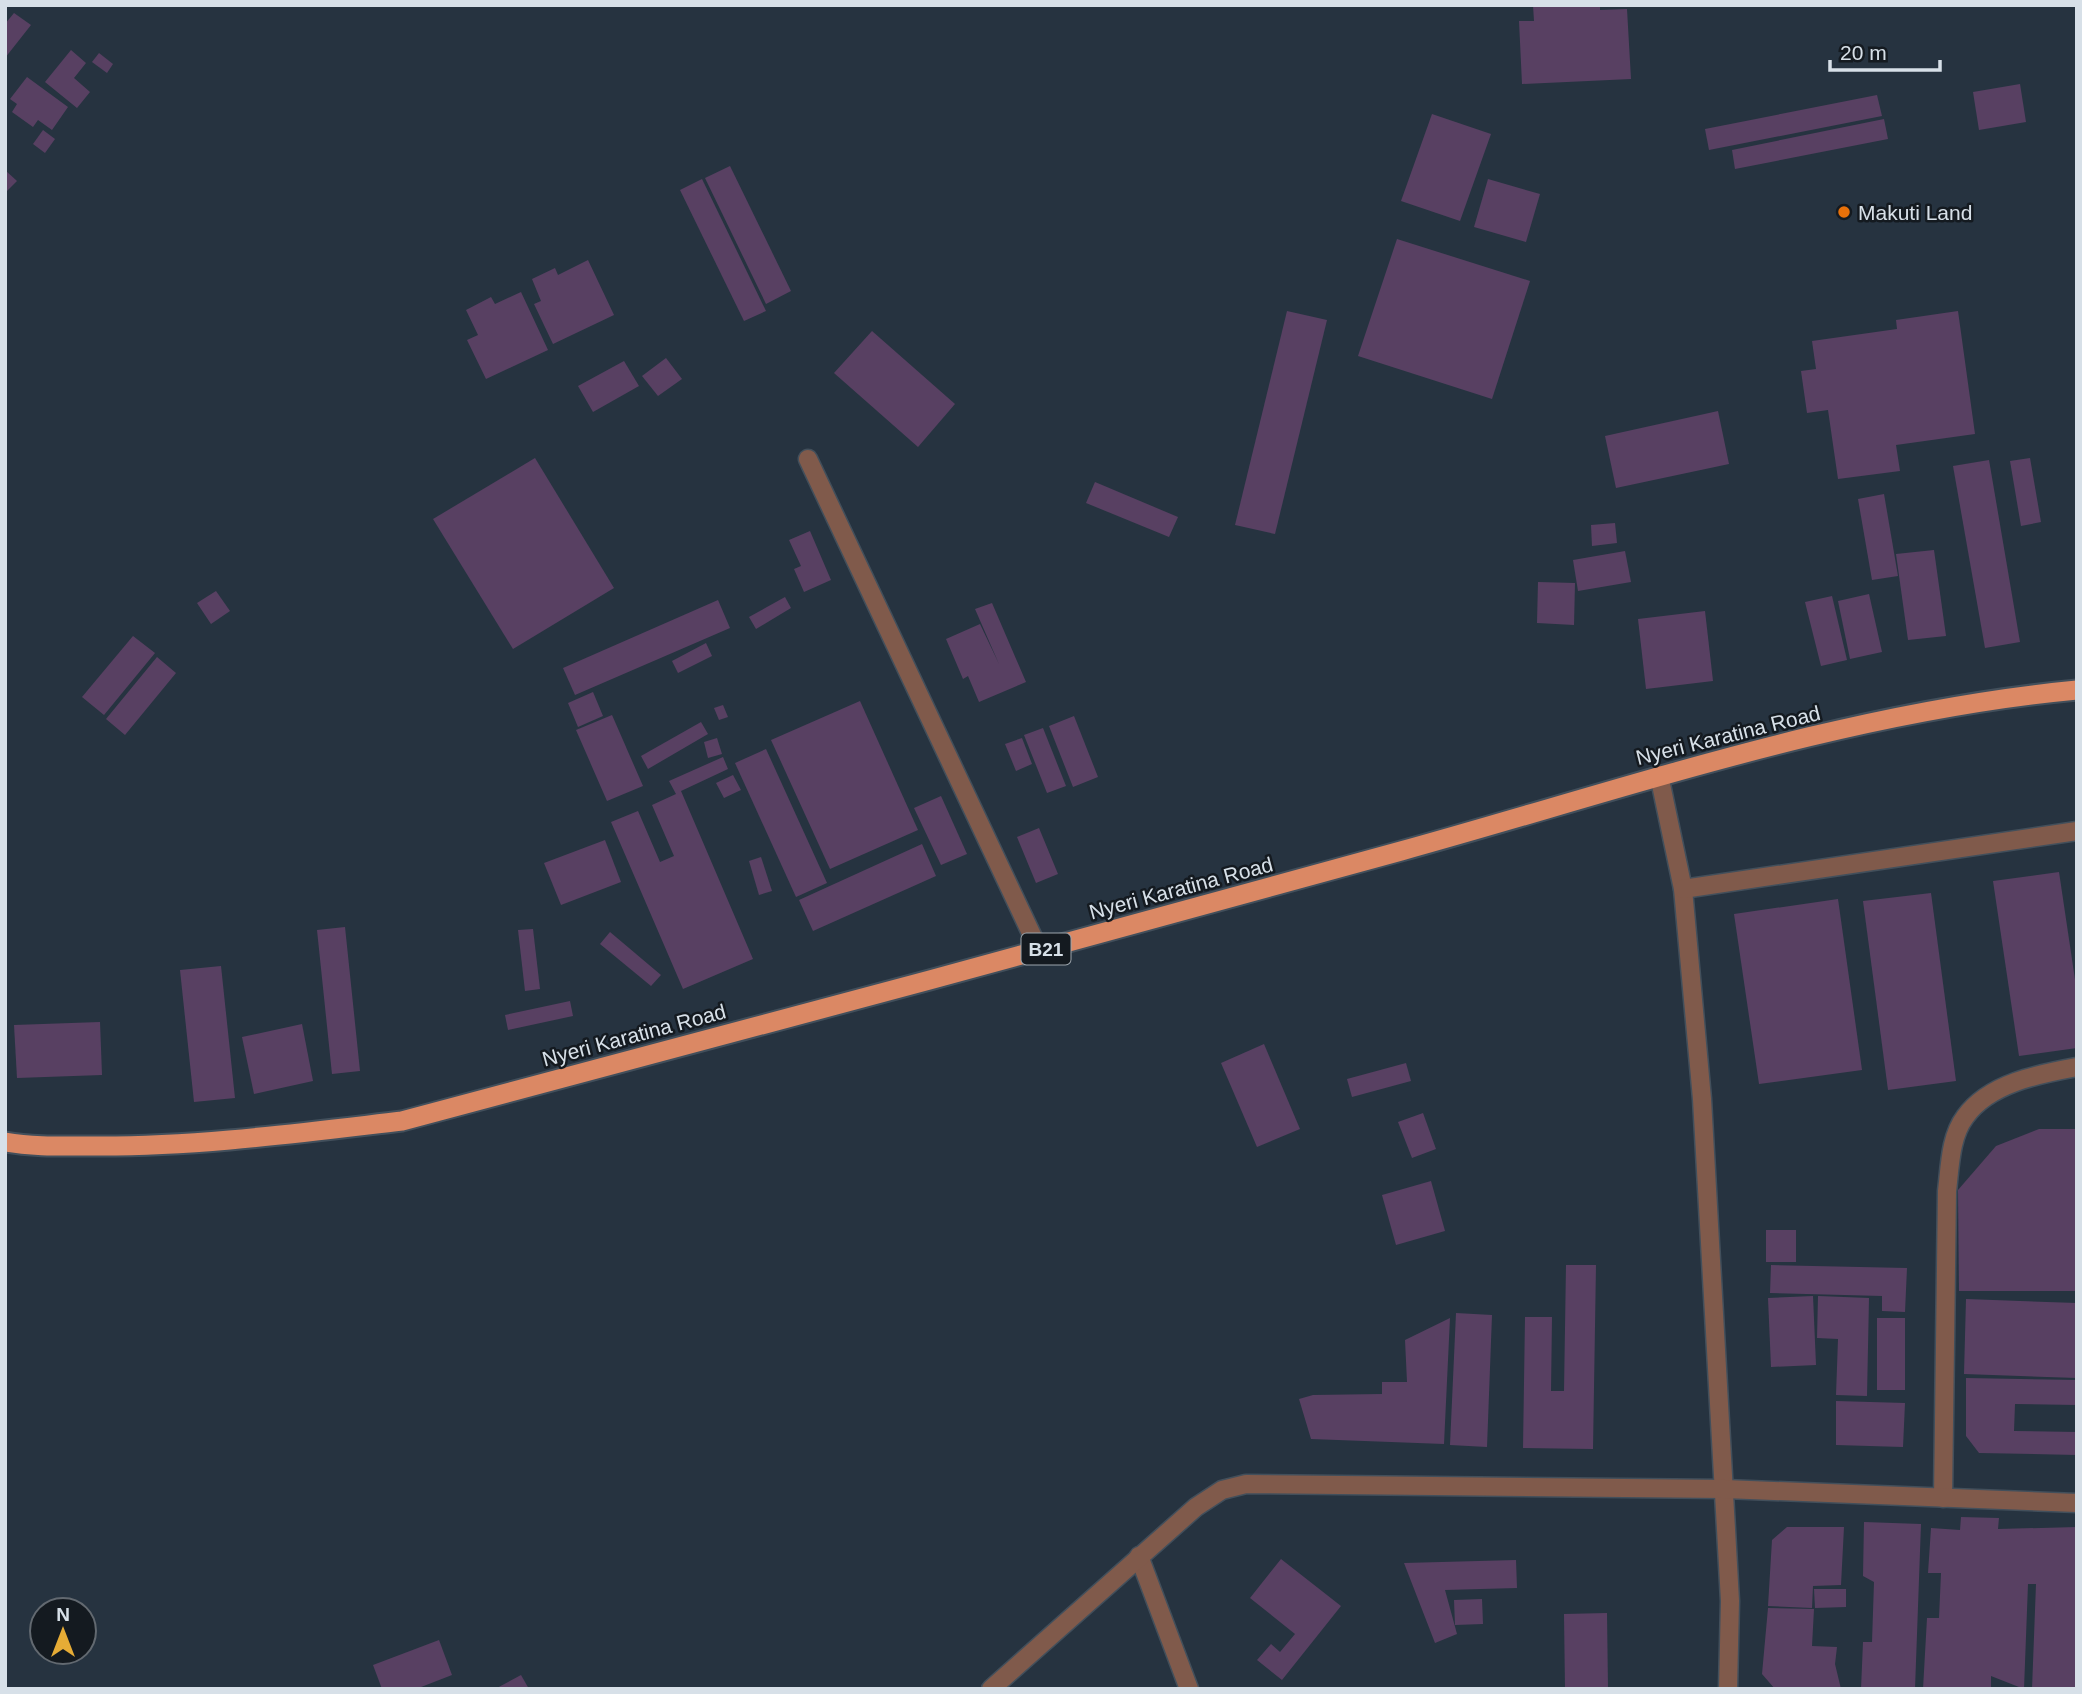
<svg xmlns="http://www.w3.org/2000/svg" width="2082" height="1694" font-family="Arial,sans-serif">
	<rect width="100%" height="100%" fill="#263340"/>
	<!-- building -->
	<g fill="#584062">
		<path d="M1533 5H1600V10L1627 9 1631 79 1522 84 1519 21H1534Z"/>
		<path d="M14 13 31 25 5 58V24Z"/>
		<path d="M71 50 86 63 74 78 90 92 77 108 45 82Z"/>
		<path d="M99 53 113 64 107 73 92 62Z"/>
		<path d="M27 77 68 107 52 130 38 120 33 127 12 112 17 104 10 99Z"/>
		<path d="M2020 84 2026 122 1979 130 1973 92Z"/>
		<path d="M1877 95 1882 116 1709 150 1705 129Z"/>
		<path d="M1432 114 1491 134 1460 221 1401 201Z"/>
		<path d="M1884 119 1888 139 1735 169 1732 150Z"/>
		<path d="M43 130 55 139 45 153 33 144Z"/>
		<path d="M730 166 791 291 766 304 705 178Z"/>
		<path d="M5 170 17 181 5 193Z"/>
		<path d="M702 179 766 311 744 321 680 190Z"/>
		<path d="M1488 179 1540 194 1526 242 1474 227Z"/>
		<path d="M1397 239 1530 281 1492 399 1358 356Z"/>
		<path d="M588 260 614 315 553 344 534 304 541 301 532 279 555 268 558 275Z"/>
		<path d="M521 292 548 350 486 379 467 340 478 335 466 310 491 297 495 304Z"/>
		<path d="M1287 311 1327 320 1275 534 1235 525Z"/>
		<path d="M1958 311 1975 434 1896 445 1900 471 1838 479 1828 410 1807 413 1801 371 1816 369 1812 341 1897 329 1896 320Z"/>
		<path d="M872 331 955 404 918 447 834 373Z"/>
		<path d="M666 358 682 379 658 396 642 376Z"/>
		<path d="M624 361 639 386 593 412 578 386Z"/>
		<path d="M1718 411 1729 464 1616 488 1605 436Z"/>
		<path d="M535 458 614 588 513 649 433 519Z"/>
		<path d="M2030 458 2041 522 2021 526 2010 461Z"/>
		<path d="M1989 460 2020 642 1985 648 1953 466Z"/>
		<path d="M1095 482 1178 517 1169 537 1086 503Z"/>
		<path d="M1884 494 1898 576 1872 580 1858 499Z"/>
		<path d="M1615 523 1617 543 1592 546 1591 525Z"/>
		<path d="M810 531 831 580 804 592 794 569 801 566 789 540Z"/>
		<path d="M1934 550 1946 636 1908 640 1896 554Z"/>
		<path d="M1625 551 1631 582 1578 591 1573 560Z"/>
		<path d="M1538 582 1575 583 1574 625 1537 623Z"/>
		<path d="M216 591 230 611 211 624 197 603Z"/>
		<path d="M1869 594 1882 652 1850 659 1838 601Z"/>
		<path d="M1832 596 1847 660 1821 666 1805 602Z"/>
		<path d="M785 597 791 608 756 629 749 617Z"/>
		<path d="M718 600 730 628 575 695 563 668Z"/>
		<path d="M992 603 1026 682 979 702 968 676 963 679 946 639 980 624 999 664 975 609Z"/>
		<path d="M1705 611 1713 681 1646 689 1638 619Z"/>
		<path d="M133 636 155 653 104 715 82 697Z"/>
		<path d="M706 643 712 656 678 673 672 661Z"/>
		<path d="M157 657 176 673 125 735 106 719Z"/>
		<path d="M593 692 603 716 578 727 568 703Z"/>
		<path d="M860 701 918 830 830 869 771 740Z"/>
		<path d="M723 705 728 717 719 720 714 708Z"/>
		<path d="M612 715 643 786 607 801 576 730Z"/>
		<path d="M1074 716 1098 777 1073 787 1049 726Z"/>
		<path d="M701 722 708 734 648 769 641 756Z"/>
		<path d="M1043 728 1066 786 1047 793 1024 735Z"/>
		<path d="M717 738 722 754 708 758 704 742Z"/>
		<path d="M1022 738 1032 764 1016 771 1005 744Z"/>
		<path d="M766 749 827 883 796 897 735 763Z"/>
		<path d="M723 757 728 769 681 791 753 959 683 989 611 822 638 811 660 862 674 856 652 805 676 794 669 781Z"/>
		<path d="M733 775 741 790 724 798 716 783Z"/>
		<path d="M941 796 967 854 941 865 914 808Z"/>
		<path d="M1039 828 1058 874 1036 883 1017 837Z"/>
		<path d="M605 840 621 882 561 905 544 863Z"/>
		<path d="M922 844 936 876 813 931 799 900Z"/>
		<path d="M761 857 772 891 759 895 749 861Z"/>
		<path d="M2059 872 2077 993V1048L2019 1056 1993 881Z"/>
		<path d="M1931 893 1956 1081 1888 1090 1863 901Z"/>
		<path d="M1838 899 1862 1070 1759 1084 1734 914Z"/>
		<path d="M345 927 360 1071 332 1074 317 930Z"/>
		<path d="M533 929 540 989 525 991 518 930Z"/>
		<path d="M610 932 661 975 651 986 600 944Z"/>
		<path d="M221 966 235 1098 194 1102 180 970Z"/>
		<path d="M570 1001 573 1016 508 1030 505 1015Z"/>
		<path d="M100 1022 102 1075 17 1078 14 1025Z"/>
		<path d="M302 1024 313 1081 254 1094 242 1037Z"/>
		<path d="M1264 1044 1300 1129 1257 1147 1221 1063Z"/>
		<path d="M1406 1063 1411 1081 1352 1097 1347 1079Z"/>
		<path d="M1423 1113 1436 1149 1412 1158 1398 1122Z"/>
		<path d="M2039 1129H2077V1291H1959L1958 1190 1996 1146Z"/>
		<path d="M1431 1181 1445 1231 1396 1245 1382 1195Z"/>
		<rect x="1766" y="1230" width="30" height="32"/>
		<path d="M1566 1265H1596L1593 1449 1523 1448 1525 1317H1552L1551 1391H1564Z"/>
		<path d="M1771 1265 1907 1268 1905 1312 1882 1311V1296L1770 1293Z"/>
		<path d="M1813 1296 1816 1365 1771 1367 1768 1298Z"/>
		<path d="M1818 1296 1869 1298 1867 1396 1836 1395 1838 1339 1817 1338Z"/>
		<path d="M1966 1299 2077 1303V1378L1964 1374Z"/>
		<path d="M1456 1313 1492 1315 1487 1447 1450 1445Z"/>
		<path d="M1450 1318 1444 1444 1311 1439 1299 1399 1313 1395 1382 1394V1382H1407L1405 1340Z"/>
		<rect x="1877" y="1318" width="28" height="72"/>
		<path d="M1966 1378 2077 1380V1405L2015 1404 2014 1431 2077 1432V1455L1979 1453 1966 1436Z"/>
		<path d="M1836 1401 1905 1403 1903 1447 1836 1445Z"/>
		<path d="M1961 1517 1999 1518 1998 1529 2077 1527V1689H2032L2036 1584H2028L2024 1689 1991 1676V1689H1923L1927 1618H1939L1941 1573H1928L1931 1528 1960 1530Z"/>
		<path d="M1864 1522 1921 1524 1915 1689H1861L1863 1642H1872L1874 1582 1863 1576Z"/>
		<path d="M1787 1527H1844L1841 1585 1813 1586 1812 1608 1768 1606 1772 1540Z"/>
		<path d="M1281 1559 1341 1606 1282 1680 1257 1660 1271 1644 1280 1652 1295 1634 1250 1598Z"/>
		<path d="M1516 1560 1517 1588 1445 1590 1457 1634 1435 1643 1404 1563Z"/>
		<path d="M1814 1589H1846V1607L1815 1608Z"/>
		<path d="M1482 1599 1483 1624 1455 1625 1454 1600Z"/>
		<path d="M1768 1608 1814 1609 1812 1646 1837 1647 1835 1664 1841 1689H1775L1762 1674Z"/>
		<path d="M1607 1613 1608 1689H1565L1564 1614Z"/>
		<path d="M439 1640 452 1675 416 1689H382L373 1665Z"/>
		<path d="M521 1675 529 1689H495Z"/>
	</g>
	<g fill="none" stroke-linecap="round" stroke-linejoin="round">
		<defs>
			<path id="service" d="M808 459 1039 950"/>
			<g id="minor">
				<path d="M1659 775 1683 889 1702 1099 1730 1601 1728 1689"/>
				<path d="M1683 889 2077 831"/>
				<path d="M1943 1498 1947 1191C1950 1167 1950 1137 1965 1117 1989 1083 2039 1074 2077 1067"/>
				<path d="M1139 1556 1189 1689"/>
				<path d="M991 1689 1196 1507 1222 1490 1246 1484 1725 1489 2077 1503"/>
			</g>
			<path id="trunk" d="M5 1142C34 1147 62 1146 91 1146 195 1147 299 1133 402 1121 735 1032 1069 944 1401 851 1625 789 1844 712 2077 690"/>
		</defs>
		<!-- service casing -->
		<use href="#service" stroke="#424f5b" stroke-width="21"/>
		<!-- minor casing -->
		<use href="#minor" stroke="#424f5b" stroke-width="21"/>
		<!-- trunk casing -->
		<use href="#trunk" stroke="#424f5b" stroke-width="23"/>
		<!-- service -->
		<use href="#service" stroke="#805a4b" stroke-width="18"/>
		<!-- minor -->
		<use href="#minor" stroke="#805a4b" stroke-width="18"/>
		<!-- trunk -->
		<use href="#trunk" stroke="#db8864" stroke-width="19"/>
	</g>
	<!-- markers -->
	<circle fill="#e8710a" stroke="#141a20" stroke-width="2.5" cx="1844" cy="212" r="7"/>
	<g text-anchor="middle" dominant-baseline="central" stroke-width="5" stroke-linejoin="round" paint-order="stroke">
		<!-- shield labels -->
		<rect fill="#141a20" stroke="#9ca5ac" stroke-width="2" x="1021.5" y="933.5" width="49" height="31" rx="5"/>
		<g font-size="19" font-weight="bold" fill="#d7e0e8">
			<text x="1046" y="949">B21</text>
		</g>
		<!-- poi labels -->
		<g font-size="21" fill="#d7e0e8" stroke="#141a20" text-anchor="start">
			<text x="1858" y="212">Makuti Land</text>
		</g>
		<!-- street labels -->
		<g font-size="21" fill="#d7e0e8" stroke="#141a20">
			<text transform="translate(1728 735) rotate(-14)">Nyeri Karatina Road</text>
			<text transform="translate(1181 888) rotate(-15)">Nyeri Karatina Road</text>
			<text transform="translate(634 1035) rotate(-15)">Nyeri Karatina Road</text>
		</g>
	</g>
	<!-- border -->
	<rect width="2082" height="1694" fill="none" stroke="#d7e0e8" stroke-width="14"/>
	<!-- north arrow -->
	<g transform="translate(63 1631)"><circle r="33" fill="#141a20" stroke="#626970" stroke-width="2"/>
	<path d="M0-5L12 26L0 18L-12 26Z" fill="#e6ac36"/>
	<text y="-10" font-size="19" font-weight="bold" text-anchor="middle" fill="#d7e0e8">N</text>
	</g>
	<!-- scale -->
	<path d="M1830 60v10h110v-10" fill="none" stroke="#d7e0e8" stroke-width="3.5"/>
	<text x="1840" y="60" font-size="21" fill="#d7e0e8" stroke="#141a20" stroke-width="5" paint-order="stroke">20 m</text>
</svg>
